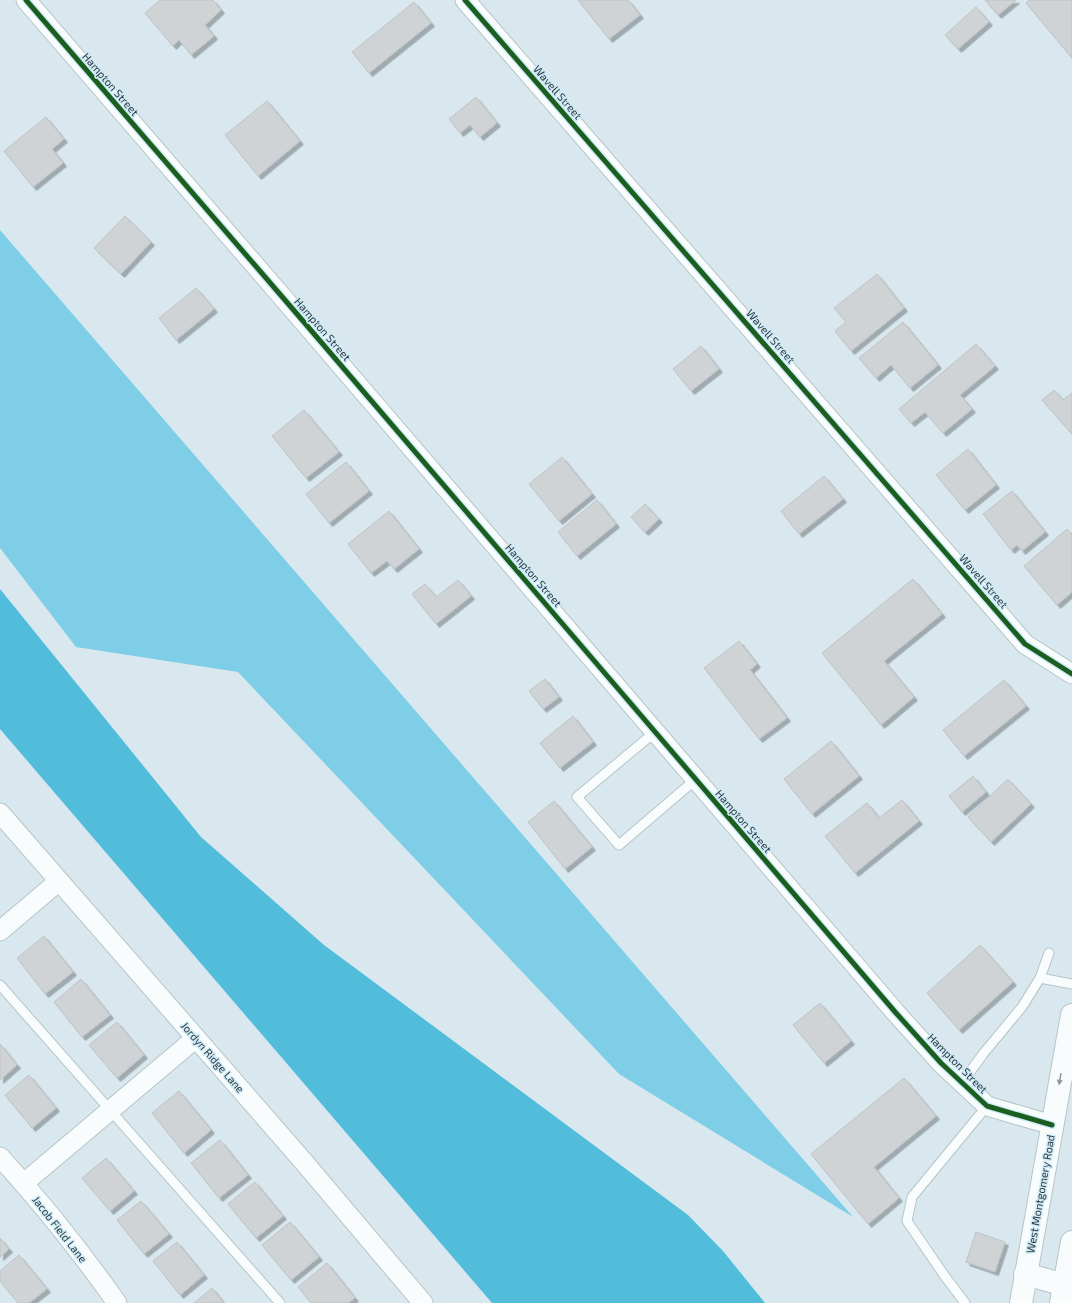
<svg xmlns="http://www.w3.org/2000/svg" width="1072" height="1303" font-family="'Exo 2',sans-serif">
	<defs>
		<filter id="shadow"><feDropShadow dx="3.5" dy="3.5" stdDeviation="0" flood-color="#0004"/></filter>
	</defs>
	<rect width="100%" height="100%" fill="#d8e8ee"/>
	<!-- forest -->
	<path fill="#7ecee7" d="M0 230 853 1217 619 1074 238 672 76 647 0 548Z"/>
	<!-- water -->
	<path fill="#52bcdb" d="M0 589 201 837 324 945 688 1215 723 1251 765 1303H492L0 729Z"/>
	<!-- building -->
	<g fill="#d0d3d5" stroke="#c0c2c4" filter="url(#shadow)">
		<path d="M160 0H213L221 10 205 25 214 36 191 55 179 40 173 46 145 13Z"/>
		<path d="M578 0H628L640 15 609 39Z"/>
		<path d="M985 0H1016L998 15Z"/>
		<path d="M1029 0H1072V58L1026 3Z"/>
		<path d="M414 2 431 23 369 73 352 52Z"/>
		<path d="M976 7 989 22 958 49 945 35Z"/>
		<path d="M476 97 497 123 480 137 470 125 460 133 449 119Z"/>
		<path d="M267 101 300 141 258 176 225 135Z"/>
		<path d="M46 117 64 139 52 149 63 163 33 187 4 151Z"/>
		<path d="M125 216 151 242 121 274 94 248Z"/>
		<path d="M877 274 904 308 851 351 835 331 846 322 834 308Z"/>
		<path d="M196 288 214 309 176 340 159 318Z"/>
		<path d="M903 322 938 365 910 388 891 365 876 378 859 358Z"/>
		<path d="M976 344 995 366 960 395 972 409 943 433 925 412 911 423 899 409Z"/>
		<path d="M701 346 719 369 691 391 673 369Z"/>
		<path d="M1054 390 1063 400 1072 393V434L1042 400Z"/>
		<path d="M304 410 339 452 306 478 272 436Z"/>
		<path d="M968 449 996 485 965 510 936 475Z"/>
		<path d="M562 457 592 494 559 521 529 484Z"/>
		<path d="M346 462 369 491 329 523 306 494Z"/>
		<path d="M824 476 843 499 799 534 781 511Z"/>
		<path d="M1012 491 1045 532 1022 551 1017 545 1011 550 983 514Z"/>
		<path d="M597 500 616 524 577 556 558 532Z"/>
		<path d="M645 504 659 519 645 532 631 517Z"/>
		<path d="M389 511 419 549 394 569 387 561 371 573 348 544Z"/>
		<path d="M1067 529 1072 535V592L1057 605 1024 566Z"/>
		<path d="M913 579 942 614 884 661 914 697 881 725 822 653Z"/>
		<path d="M458 580 471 596 436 624 412 594 425 584 436 597Z"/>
		<path d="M739 641 757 664 750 670 787 718 759 739 704 668Z"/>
		<path d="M545 679 559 697 543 709 529 691Z"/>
		<path d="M1004 680 1026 706 964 756 943 730Z"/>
		<path d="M573 716 593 742 560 768 540 743Z"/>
		<path d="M831 741 859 776 812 814 784 779Z"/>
		<path d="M973 776 986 792 962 812 949 796Z"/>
		<path d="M1008 779 1031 804 991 842 968 817Z"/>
		<path d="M902 800 919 821 855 873 825 836 867 803 879 818Z"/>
		<path d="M554 801 592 847 565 869 528 822Z"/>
		<path d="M44 936 73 972 45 994 17 958Z"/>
		<path d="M980 945 1013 982 959 1030 927 993Z"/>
		<path d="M81 979 110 1015 82 1037 54 1002Z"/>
		<path d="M820 1003 851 1041 824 1063 793 1025Z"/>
		<path d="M117 1022 144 1055 117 1078 89 1045Z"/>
		<path d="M0 1044 17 1065 0 1080Z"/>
		<path d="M29 1075 56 1108 32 1128 5 1095Z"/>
		<path d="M904 1078 936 1116 874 1167 899 1198 868 1224 811 1154Z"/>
		<path d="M179 1091 211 1130 184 1153 152 1113Z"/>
		<path d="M220 1140 248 1175 219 1198 191 1163Z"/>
		<path d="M106 1158 134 1191 110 1211 82 1178Z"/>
		<path d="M255 1182 283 1216 256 1238 228 1204Z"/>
		<path d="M141 1201 169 1234 144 1254 117 1220Z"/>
		<path d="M290 1222 319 1257 291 1280 262 1245Z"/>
		<path d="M976 1232 1005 1242 995 1272 966 1262Z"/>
		<path d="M0 1238 9 1249 0 1257Z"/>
		<path d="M177 1242 204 1275 180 1295 153 1261Z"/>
		<path d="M19 1255 47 1289 29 1303H18L0 1281V1271Z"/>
		<path d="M327 1263 355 1298 348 1303H311L298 1287Z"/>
		<path d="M212 1288 224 1303H194Z"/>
	</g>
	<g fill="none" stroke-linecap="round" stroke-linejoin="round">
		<defs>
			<g id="lane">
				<path d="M655 732 577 797 619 845 695 780"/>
				<path d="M1040 978 1072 984"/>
				<path d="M0 985 280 1303"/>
				<path d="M962 1083 983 1054 1022 1007 1040 978 1049 953"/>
				<path d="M965 1303 944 1275 907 1221 912 1197 987 1106"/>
			</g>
			<g id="street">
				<path d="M26 0 297 314 896 1013 941 1063 987 1106 1052 1125"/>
				<path d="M465 0 1025 644 1072 674"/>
				<path d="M0 813 303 1161 423 1303"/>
				<path d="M0 931 59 881"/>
				<path d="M0 1157C42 1203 81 1252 117 1303"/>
				<path d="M24 1183 196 1038"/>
			</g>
			<g id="secondary">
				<path d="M1025 1274 1072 1287"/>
				<path d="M1021 1303 1072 1015"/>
				<path d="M1061 1303 1072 1242"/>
			</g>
		</defs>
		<!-- lane casing -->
		<use href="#lane" stroke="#b7c4c9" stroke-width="11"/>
		<!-- street casing -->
		<use href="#street" stroke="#b7c4c9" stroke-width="21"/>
		<!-- secondary casing -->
		<use href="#secondary" stroke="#b7c4c9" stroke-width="24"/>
		<!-- lane -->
		<use href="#lane" stroke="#f9fcfc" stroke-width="9"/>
		<!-- street -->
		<use href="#street" stroke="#f9fcfc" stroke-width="19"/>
		<!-- secondary -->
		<use href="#secondary" stroke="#f9fcfc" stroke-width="22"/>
		<defs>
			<g id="cycleway">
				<path d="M26 0 297 314 896 1013 941 1063 987 1106 1052 1125"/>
				<path d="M465 0 1025 644 1072 674"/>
			</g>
		</defs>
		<!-- cycleway casing -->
		<use href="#cycleway" stroke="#cfebf7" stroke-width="8"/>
		<!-- cycleway -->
		<use href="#cycleway" stroke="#1b5e20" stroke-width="5"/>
	</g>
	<!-- one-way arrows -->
	<defs><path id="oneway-solid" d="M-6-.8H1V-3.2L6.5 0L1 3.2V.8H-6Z"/></defs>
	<use fill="#949b9d" href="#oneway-solid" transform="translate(1060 1079) rotate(100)"/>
	<g text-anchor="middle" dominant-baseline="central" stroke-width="3" stroke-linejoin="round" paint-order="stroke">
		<!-- street labels -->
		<g font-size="11" fill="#2f3a3e" stroke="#cfebf7">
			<text transform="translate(111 84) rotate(49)">Hampton Street</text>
			<text transform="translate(558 92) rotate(49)">Wavell Street</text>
			<text transform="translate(323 329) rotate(49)">Hampton Street</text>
			<text transform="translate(771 336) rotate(49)">Wavell Street</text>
			<text transform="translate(534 575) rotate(49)">Hampton Street</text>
			<text transform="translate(984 581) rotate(49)">Wavell Street</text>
			<text transform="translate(744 821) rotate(49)">Hampton Street</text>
			<text transform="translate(213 1057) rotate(49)">Jordyn Ridge Lane</text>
			<text transform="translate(958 1063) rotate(45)">Hampton Street</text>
			<text transform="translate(1040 1194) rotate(-80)">West Montgomery Road</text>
			<text transform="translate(60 1229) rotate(52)">Jacob Field Lane</text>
		</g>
	</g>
</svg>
